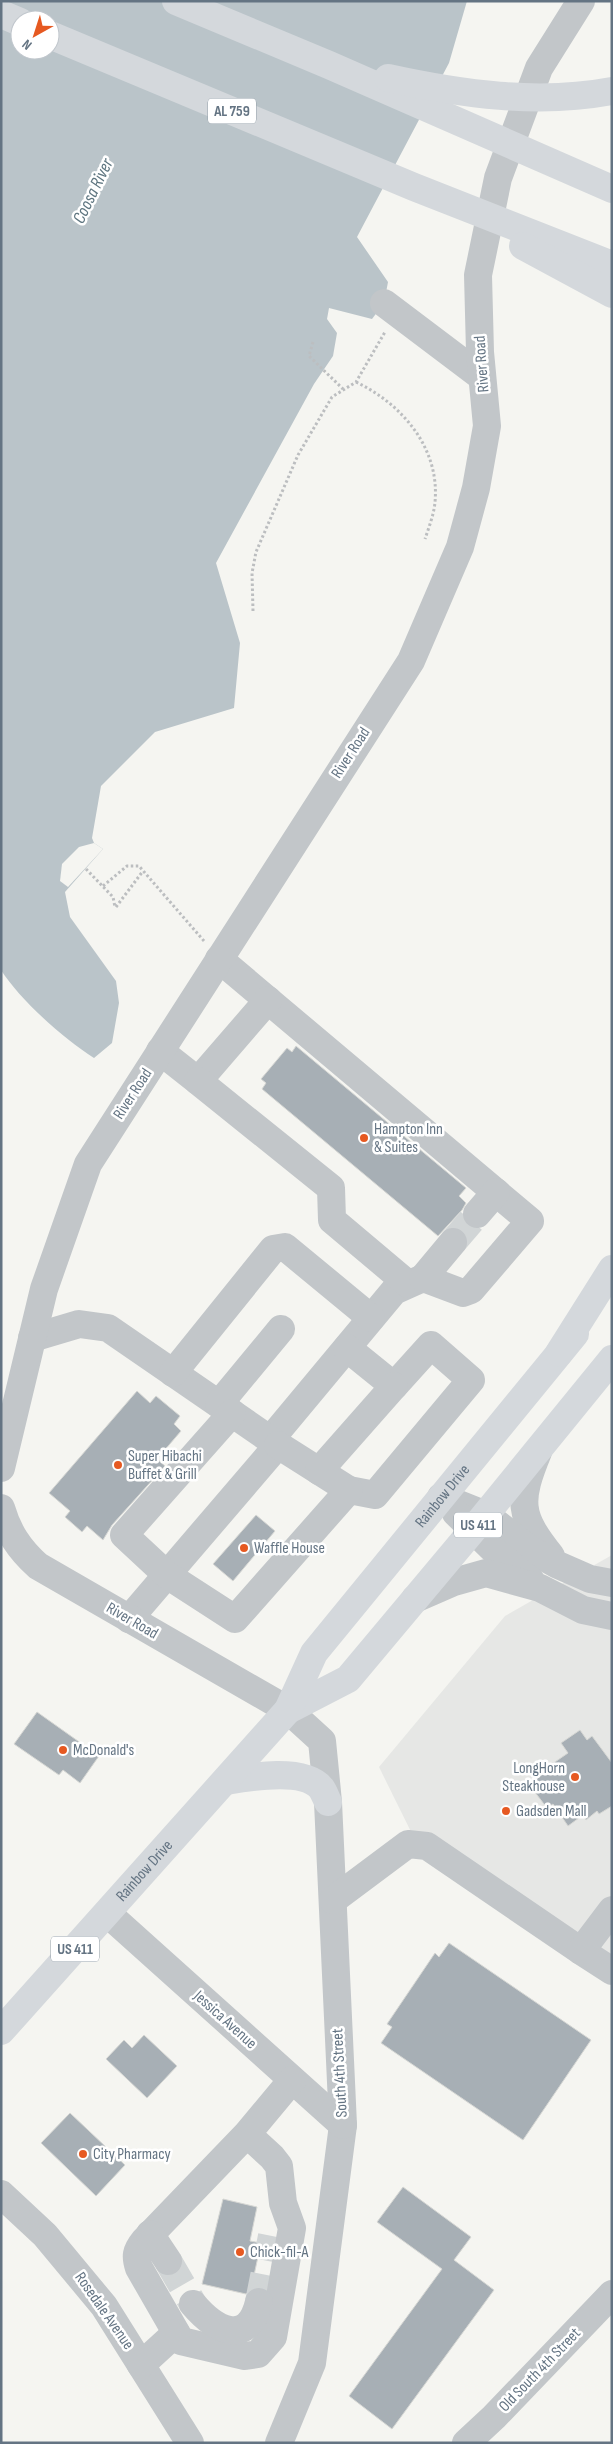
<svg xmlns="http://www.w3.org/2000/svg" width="613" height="2444" font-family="'Sofia Sans Condensed',sans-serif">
	<rect width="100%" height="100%" fill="#f5f5f1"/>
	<!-- built -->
	<path fill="#e6e7e5" d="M612 1555V1981L422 1854 379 1767 505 1616Z"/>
	<!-- water -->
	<path fill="#bac4c9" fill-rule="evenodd" d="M1 1H467L449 63 357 237 388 282 384 303 372 319 329 308 327 319 337 333 333 356 314 384 216 563 240 643 234 708 155 732 101 786 92 838 94 843 103 849 65 892 70 917 116 981 119 1003 112 1043 94 1058C64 1039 20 1000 1 970ZM20 20H50V50H20Z"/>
	<!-- pier -->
	<path fill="#f5f5f1" d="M94 843 103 849 68 887 60 881 62 864 79 847Z"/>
	<!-- building -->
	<g fill="#a7afb5" stroke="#d6d7d4">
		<path d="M296 1046 466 1188 459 1196 466 1203 462 1210 438 1236 262 1089 266 1083 261 1079 287 1048 292 1052Z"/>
		<path d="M137 1391 150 1403 156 1396 180 1416 174 1424 181 1431 157 1459 165 1466 112 1525 103 1540 87 1526 82 1532 65 1517 70 1511 49 1493Z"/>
		<path d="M256 1515 275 1531 233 1581 213 1564Z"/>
		<path d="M37 1712 99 1756 80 1783 63 1770 59 1775 14 1744Z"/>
		<path d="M580 1730 587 1740 592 1736 612 1763V1806L599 1814 597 1811 586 1820 583 1815 568 1826 553 1804 547 1808 534 1791 541 1787 536 1779 538 1778 536 1775 568 1753 561 1743Z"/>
		<path d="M449 1943 591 2040 523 2140 381 2043 392 2027 387 2024 435 1953 439 1957Z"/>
		<path d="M144 2035 177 2066 147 2098 106 2059 124 2040 132 2048Z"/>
		<path d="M70 2113 125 2165 96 2196 41 2143Z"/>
		<path d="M403 2187 471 2237 454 2260 494 2290 392 2429 349 2396 442 2269 377 2222Z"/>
		<path d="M223 2199 257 2207 250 2241 261 2243 251 2289 246 2294 202 2284Z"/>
	</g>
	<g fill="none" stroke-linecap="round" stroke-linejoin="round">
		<!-- minor-tunnel -->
		<g stroke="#d1d5d6" stroke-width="28" stroke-dasharray="28 14" stroke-linecap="butt">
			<path d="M453 1242 477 1214"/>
			<path d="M168 2261 193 2304"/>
			<path d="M259 2302 272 2236"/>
		</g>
		<!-- path -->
		<g stroke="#bcbec0" stroke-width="3" stroke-dasharray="2.5 2.5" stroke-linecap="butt">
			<path d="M313 342 309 356 343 389"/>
			<path d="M356 382C402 404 440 448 435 502 434 514 429 527 425 539"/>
			<path d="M253 611 252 573 256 552 298 455 332 397 356 382 385 332"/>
			<path d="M86 869 113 897 115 907"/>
			<path d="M103 886 127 866H139L204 941"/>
			<path d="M116 907 143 871"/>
		</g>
		<!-- minor -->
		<g stroke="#c2c6c9" stroke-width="28">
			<path d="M384 303 482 377"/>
			<path d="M219 959 530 1221 471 1290 463 1293 423 1278 394 1291 270 1440"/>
			<path d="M160 1051 198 1081 268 1000"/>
			<path d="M198 1081 331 1188 332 1220 408 1284"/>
			<path d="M477 1214 496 1192"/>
			<path d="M423 1278 453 1242"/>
			<path d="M32 1338 79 1324 108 1328 278 1445 129 1619"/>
			<path d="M347 1348 394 1386 431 1345 471 1380 375 1495 349 1490"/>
			<path d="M173 1373 273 1249 285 1247 371 1318"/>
			<path d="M219 1404 281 1329"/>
			<path d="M232 1413 124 1535 167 1575 235 1619 349 1490 278 1445"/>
			<path d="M538 1452C518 1501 518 1515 551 1556"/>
			<path d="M1 1468 44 1289 88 1164 411 661 460 547 476 488 487 426 480 352 478 275 498 178 539 68 581 1"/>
			<path d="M319 1471 394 1386"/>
			<path d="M441 1497 486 1515 531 1550 558 1565 590 1579 612 1583"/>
			<path d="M1 1508C8 1532 19 1549 38 1566L288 1710 322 1741 328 1802 343 2125 312 2363 279 2443"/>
			<path d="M456 1513 500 1556 531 1581"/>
			<path d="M415 1599 454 1582 486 1573 540 1588 583 1610 612 1616"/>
			<path d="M333 1900 408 1844 427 1846 581 1951"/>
			<path d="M612 1910 581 1951 612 1971"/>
			<path d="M108 1914 343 2125"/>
			<path d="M247 2134 272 2157 279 2166 283 2203 292 2228 273 2337 258 2354 245 2356 181 2341 139 2268C135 2256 136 2251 144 2241L247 2134 292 2080"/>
			<path d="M1 2194 45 2235 104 2306 190 2443"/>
			<path d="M150 2234 168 2261"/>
			<path d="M193 2304C215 2330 248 2348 259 2302"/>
			<path d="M141 2365 176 2333"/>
			<path d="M466 2443 494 2417 612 2294"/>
		</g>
		<!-- major -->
		<g stroke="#d4d8dc" stroke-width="28">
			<path d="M288 1710 348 1679 472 1531 612 1359"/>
			<path d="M226 1781C249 1777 303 1767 321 1788 324 1792 326 1798 328 1802"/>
			<path id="s1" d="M1 2031 288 1710 314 1653 575 1334"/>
		</g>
		<!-- highway -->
		<g stroke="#d4d8dc" stroke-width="28">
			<path d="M176 1 329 65 612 189"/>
			<path d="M1 14 20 22"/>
			<path d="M50 35 414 187 612 265"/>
			<path d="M388 78C461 94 538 105 612 91"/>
			<path d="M523 246 612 294"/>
			<path d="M559 1353 612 1269"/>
		</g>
	</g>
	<!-- markers -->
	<g fill="#e65921" stroke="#fff" stroke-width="2">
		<circle cx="364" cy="1138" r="5"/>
		<circle cx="118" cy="1465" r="5"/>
		<circle cx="244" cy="1548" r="5"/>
		<circle cx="63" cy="1750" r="5"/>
		<circle cx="575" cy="1777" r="5"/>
		<circle cx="506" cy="1811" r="5"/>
		<circle cx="83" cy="2154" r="5"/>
		<circle cx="240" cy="2252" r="5"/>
	</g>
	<g text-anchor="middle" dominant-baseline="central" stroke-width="5" stroke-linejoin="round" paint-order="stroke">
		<!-- shield labels -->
		<g fill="#fff" stroke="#929ea8" stroke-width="1">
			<rect x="208" y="98.5" width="48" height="25" rx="4"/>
			<rect x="454" y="1512.5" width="48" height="25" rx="4"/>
			<rect x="51" y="1936.5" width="48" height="25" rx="4"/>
		</g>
		<g font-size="15" font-weight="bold" fill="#647483">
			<text x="232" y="111">AL 759</text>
			<text x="478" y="1525">US 411</text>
			<text x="75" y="1949">US 411</text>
		</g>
		<!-- street labels -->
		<g font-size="16" fill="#647483" stroke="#fff">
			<text transform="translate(482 364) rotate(-94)">River Road</text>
			<text transform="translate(351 753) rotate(-57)">River Road</text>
			<text transform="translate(133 1094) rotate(-57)">River Road</text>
			<text stroke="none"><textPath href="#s1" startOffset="696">Rainbow Drive</textPath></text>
			<text transform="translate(132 1621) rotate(30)">River Road</text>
			<text stroke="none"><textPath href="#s1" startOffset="215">Rainbow Drive</textPath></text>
			<text transform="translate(225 2020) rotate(42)">Jessica Avenue</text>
			<text transform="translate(340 2073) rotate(-93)">South 4th Street</text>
			<text transform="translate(104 2311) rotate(55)">Rosedale Avenue</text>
			<text transform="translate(540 2370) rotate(-46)">Old South 4th Street</text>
		</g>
		<!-- poi labels -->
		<g font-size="16" fill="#647483" stroke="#fff" text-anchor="start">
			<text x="374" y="1129">Hampton Inn<tspan x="374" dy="18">&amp; Suites</tspan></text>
			<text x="128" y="1456">Super Hibachi<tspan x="128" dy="18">Buffet &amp; Grill</tspan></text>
			<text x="254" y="1548">Waffle House</text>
			<text x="73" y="1750">McDonald's</text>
			<text x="565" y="1768" text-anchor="end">LongHorn<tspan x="565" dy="18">Steakhouse</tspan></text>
			<text x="516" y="1811">Gadsden Mall</text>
			<text x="93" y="2154">City Pharmacy</text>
			<text x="250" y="2252">Chick-fil-A</text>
		</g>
		<!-- water labels -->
		<g font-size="18" font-style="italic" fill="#5f7680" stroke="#fff">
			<text transform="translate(93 191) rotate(-64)">Coosa River</text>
		</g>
	</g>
	<!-- border -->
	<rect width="613" height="2444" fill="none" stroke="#647483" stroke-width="5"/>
	<!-- north arrow -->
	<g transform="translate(35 35) rotate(219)"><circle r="24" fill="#ffffff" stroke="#c1c7cd"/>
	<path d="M0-4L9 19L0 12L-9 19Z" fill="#e65921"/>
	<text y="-8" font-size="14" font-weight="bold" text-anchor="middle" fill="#647483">N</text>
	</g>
</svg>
